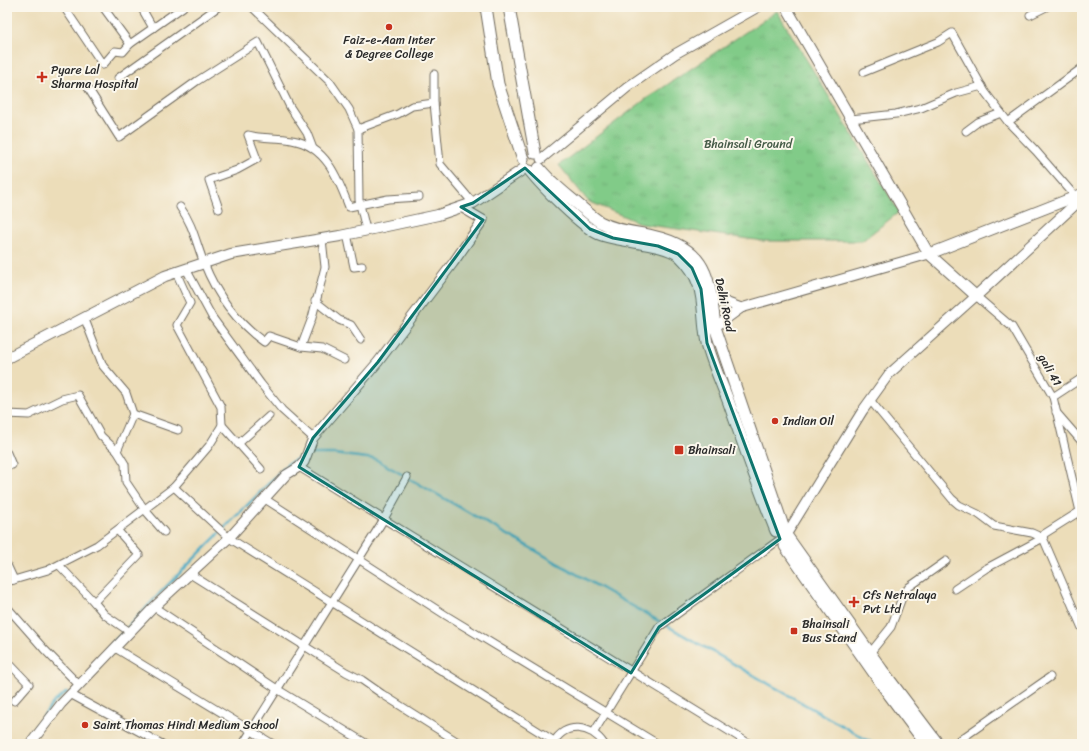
<svg xmlns="http://www.w3.org/2000/svg" width="1089" height="751" font-family="Sriracha,sans-serif">
	<defs>
		<pattern id="park-tufts" width="24" height="20" patternUnits="userSpaceOnUse"><rect width="24" height="20" fill="#81cb88"/><path d="M3 7l-1-3M5 7V3M7 7l1-3M15 17l-1-3M17 17v-4M19 17l1-3" fill="none" stroke="#70ae76"/></pattern>
	</defs>
	<rect width="100%" height="100%" fill="#fbf7ec"/>
	<filter id="ink" filterUnits="userSpaceOnUse"><feTurbulence type="fractalNoise" baseFrequency=".025" numOctaves="2"/><feDisplacementMap in="SourceGraphic" scale="8" xChannelSelector="R" yChannelSelector="G"/><feConvolveMatrix kernelMatrix="1 2 1 2 8 2 1 2 1" color-interpolation-filters="sRGB"/></filter>
	<filter id="wash" filterUnits="userSpaceOnUse"><feTurbulence type="fractalNoise" baseFrequency=".012" numOctaves="4" result="noise"/><feDisplacementMap in="SourceGraphic" scale="16" xChannelSelector="R" yChannelSelector="G"/><feGaussianBlur stdDeviation="0.9" result="paint"/><feColorMatrix in="noise" values="0 0 0 0 0 0 0 0 0 0 0 0 0 0 0 0 0 1.4 0 .05"/><feComposite in="paint" operator="in"/></filter>
	<g filter="url(#wash)">
		<rect width="100%" height="100%" fill="#ecddb9"/>
		<!-- park -->
		<g fill="url(#park-tufts)" stroke="#567b5a">
			<path d="M777 11 899 212 862 241H763L642 224 588 201 559 165 646 99Z"/>
			<path d="M579 737 588 740 594 744H563L571 739Z"/>
		</g>
		<g fill="none" stroke-linecap="round" stroke-linejoin="round">
			<!-- stream -->
			<g stroke="#47abc6" stroke-width="2.5">
				<path d="M309 454H334L375 459 874 744"/>
				<path d="M107 649 159 594 289 463 302 457"/>
				<path d="M23 744 53 703 67 692"/>
			</g>
		</g>
	</g>
	<g filter="url(#ink)">
		<g fill="none" stroke-linecap="round" stroke-linejoin="round">
			<defs>
				<g id="minor">
					<path d="M64 7 103 65 115 51 123 52 130 44 183 7"/>
					<path d="M103 7 130 44"/>
					<path d="M141 7 153 28"/>
					<path d="M252 7 330 82 349 109 358 129 359 200 366 230"/>
					<path d="M1030 15 1046 7"/>
					<path d="M864 72 938 42 952 33 985 92 1008 122 1036 151 1075 196"/>
					<path d="M434 74V103"/>
					<path d="M118 78 218 7"/>
					<path d="M88 88 119 137 197 81 258 42 290 107 307 133 312 146"/>
					<path d="M851 119 896 114 921 108 956 93 982 86"/>
					<path d="M1008 122 1082 68"/>
					<path d="M358 129 398 114 412 106 434 103 440 164 473 203"/>
					<path d="M966 131 978 122 1001 113"/>
					<path d="M180 207C193 224 196 243 204 263 216 294 237 323 264 342L269 336 301 347 312 318 325 267 322 239"/>
					<path d="M219 209 209 180 237 170 257 159 248 135C263 139 277 137 292 140 326 146 338 178 349 207L388 199 419 197"/>
					<path d="M347 234 354 267 362 266"/>
					<path d="M186 269 212 317 261 384 282 410 313 438"/>
					<path d="M176 272 190 303 177 325 221 407 222 425 209 446 174 487 229 538 554 741"/>
					<path d="M976 296 1012 327 1053 397 1082 520"/>
					<path d="M315 301 339 320 351 325 361 340"/>
					<path d="M84 317 103 366 126 393 133 414 117 451 125 464 126 482 145 510 164 532"/>
					<path d="M301 347 322 349 344 360"/>
					<path d="M1053 397 1082 378"/>
					<path d="M870 400 952 499 959 505 978 514 994 526 1032 533 1043 538 1082 628"/>
					<path d="M1056 412 1082 442"/>
					<path d="M7 414 29 415 62 399 78 395 101 436 117 451"/>
					<path d="M133 414 178 430"/>
					<path d="M222 425 261 469"/>
					<path d="M238 444 269 416"/>
					<path d="M7 453 12 465"/>
					<path d="M299 467 750 744"/>
					<path d="M265 499 447 616 658 744"/>
					<path d="M7 565 14 580"/>
					<path d="M59 565 94 602 139 555 118 531"/>
					<path d="M190 574 346 672 362 680 382 694 461 744"/>
					<path d="M7 582 48 570 97 545 174 487"/>
					<path d="M955 589 985 569 1043 538 1044 534 1082 510"/>
					<path d="M94 602 105 615 130 632"/>
					<path d="M7 607 44 649 79 685"/>
					<path d="M154 607 277 689 367 744"/>
					<path d="M115 648 273 744"/>
					<path d="M870 653 891 627 903 595 909 587 946 561"/>
					<path d="M7 661 29 684 14 701"/>
					<path d="M70 694 162 744"/>
					<path d="M594 732 659 627 786 535"/>
					<path d="M243 744 384 519 407 477"/>
					<path d="M553 744C564 721 592 725 604 744"/>
					<path d="M954 744 1050 677"/>
				</g>
				<g id="tertiary">
					<path d="M541 159 629 86 675 54 758 7"/>
					<path d="M706 297H712L741 308"/>
					<path d="M709 328 715 327 741 308 929 254"/>
					<path d="M786 535 863 410 889 374 976 296"/>
					<path d="M30 744 61 704 154 607 229 538 286 475 299 467 304 462 313 438 378 362 453 263 483 220 461 207"/>
				</g>
				<g id="secondary">
					<path d="M786 7 929 254 976 296 1082 198"/>
					<path d="M929 254 1082 194"/>
					<path d="M7 358 165 276 231 254 340 236 438 215 473 203 525 168"/>
				</g>
				<g id="primary">
					<path d="M486 7 498 84 523 159"/>
					<path d="M509 7 535 153"/>
					<path d="M539 168C551 183 566 194 581 207 587 212 594 218 600 222 617 231 635 232 653 236 707 248 710 278 715 327L786 535 882 670 938 744"/>
					<path d="M530 171C543 187 581 226 599 234 621 243 664 242 680 256 709 284 700 309 707 343 712 363 722 384 729 403 744 446 759 489 776 531"/>
					<path d="M785 546 888 693 926 744"/>
				</g>
			</defs>
			<!-- minor casing -->
			<use href="#minor" stroke="#6f695d" stroke-width="9"/>
			<!-- tertiary casing -->
			<use href="#tertiary" stroke="#6f695d" stroke-width="11"/>
			<!-- secondary casing -->
			<use href="#secondary" stroke="#6f695d" stroke-width="12"/>
			<!-- primary casing -->
			<use href="#primary" stroke="#6f695d" stroke-width="13"/>
			<!-- minor -->
			<use href="#minor" stroke="#fff" stroke-width="7"/>
			<!-- tertiary -->
			<use href="#tertiary" stroke="#fff" stroke-width="9"/>
			<!-- secondary -->
			<use href="#secondary" stroke="#fff" stroke-width="10"/>
			<!-- primary -->
			<use href="#primary" stroke="#fff" stroke-width="11"/>
		</g>
	</g>
	<!-- marked area -->
	<path fill="#0f766e" fill-opacity="0.2" stroke="#0f766e" stroke-width="3" stroke-linejoin="round" d="M525 168 590 229 613 238 658 246 678 254 692 268 701 289 707 343 780 539 659 627 631 673 299 467 313 438 378 362 483 220 461 207 473 203Z"/>
	<!-- markers -->
	<g fill="#c8321e" stroke="#fbf7ec" stroke-width="1.5">
		<circle cx="389" cy="27" r="4"/>
		<path d="M40 71h4v4h4v4h-4v4h-4v-4h-4v-4h4z"/>
		<circle cx="775" cy="421" r="4"/>
		<rect x="674" y="445" width="10" height="10" rx="2"/>
		<path d="M852 596h4v4h4v4h-4v4h-4v-4h-4v-4h4z"/>
		<rect x="790" y="627" width="8" height="8" rx="2"/>
		<circle cx="85" cy="725" r="4"/>
	</g>
	<g text-anchor="middle" dominant-baseline="central" stroke-width="4" stroke-linejoin="round" paint-order="stroke">
		<!-- poi labels -->
		<g font-size="12" fill="#2b2b2b" stroke="#fbf7ec" text-anchor="start">
			<text x="389" y="40" text-anchor="middle">Faiz-e-Aam Inter<tspan x="389" dy="14">&amp; Degree College</tspan></text>
			<text x="51" y="70">Pyare Lal<tspan x="51" dy="14">Sharma Hospital</tspan></text>
			<text x="783" y="421">Indian Oil</text>
			<text x="688" y="450">Bhainsali</text>
			<text x="863" y="595">Cfs Netralaya<tspan x="863" dy="14">Pvt Ltd</tspan></text>
			<text x="802" y="624">Bhainsali<tspan x="802" dy="14">Bus Stand</tspan></text>
			<text x="93" y="725">Saint Thomas Hindi Medium School</text>
		</g>
		<!-- park labels -->
		<g font-size="12" fill="#455b47" stroke="#fbf7ec">
			<text x="748" y="144">Bhainsali Ground</text>
		</g>
		<!-- street labels -->
		<g font-size="12" fill="#2b2b2b" stroke="#fbf7ec">
			<text transform="translate(725 305) rotate(78)">Delhi Road</text>
			<text transform="translate(1050 370) rotate(60)">gali 41</text>
		</g>
	</g>
	<!-- margin -->
	<rect width="1089" height="751" fill="none" stroke="#fbf7ec" stroke-width="24"/>
</svg>
